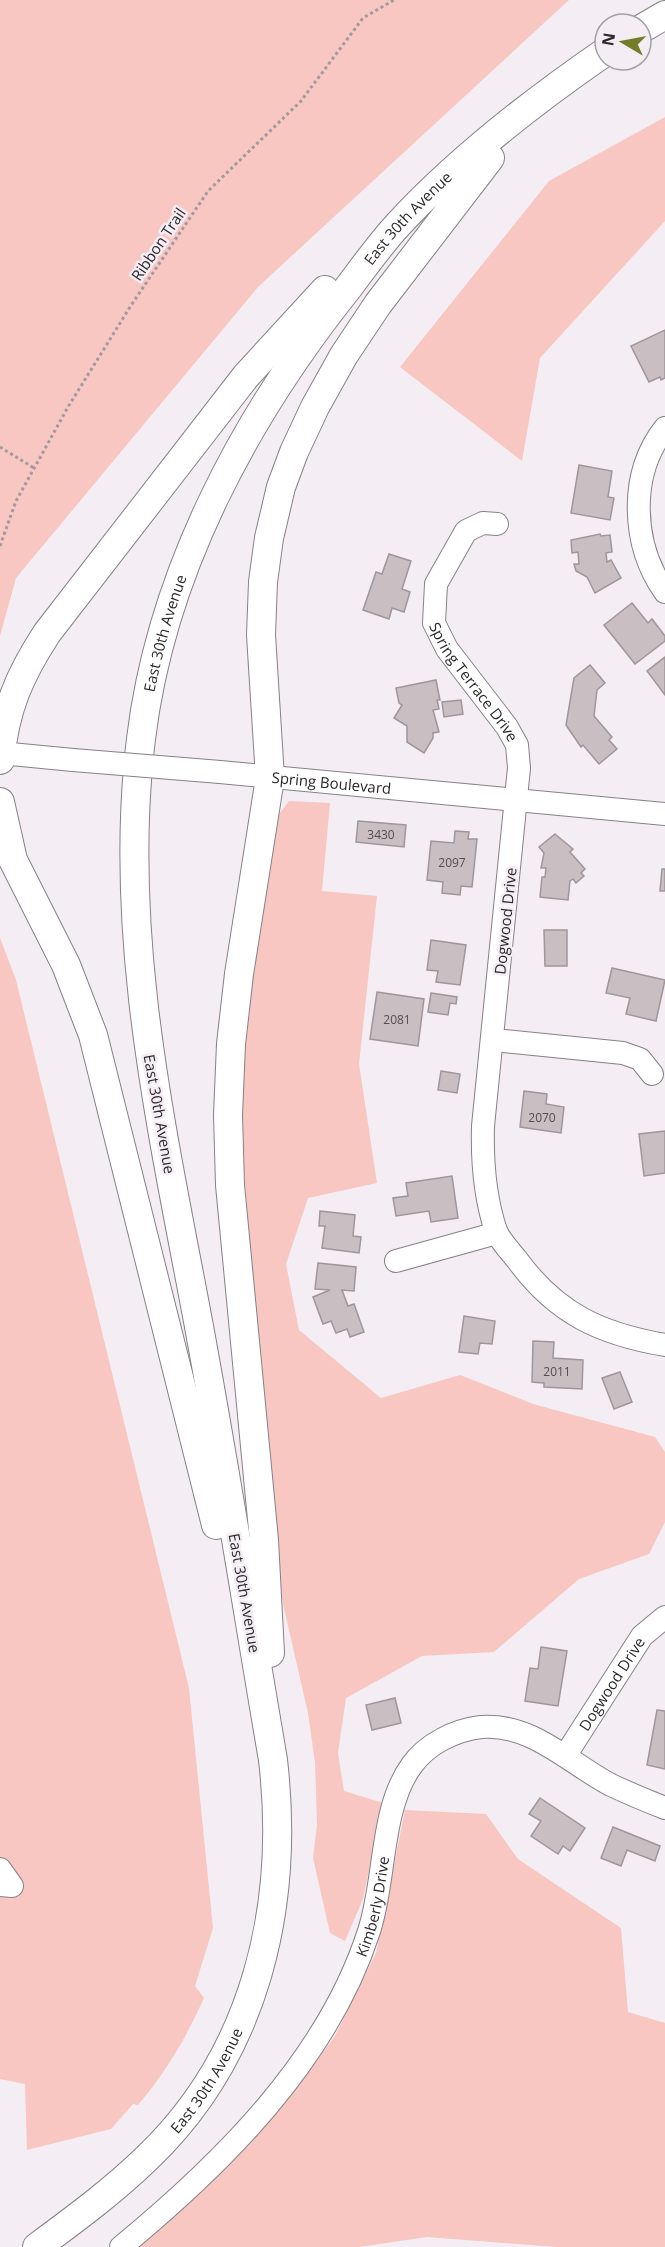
<svg xmlns="http://www.w3.org/2000/svg" width="665" height="2247" font-family="'Open Sans',sans-serif">
	<rect width="100%" height="100%" fill="#f5edf4"/>
	<!-- green -->
	<g fill="#f8c7c1">
		<path d="M0 0H569L258 287 16 578 0 636Z"/>
		<path d="M665 117V221L540 358 522 461 400 367 549 181Z"/>
		<path d="M289 801 330 803 322 891 377 896 359 1064 377 1183 308 1198 286 1264 299 1330 381 1398 460 1375 533 1404 655 1437 665 1452V1522L649 1554 579 1579 494 1652 422 1656 346 1698 338 1753 344 1791 383 1803 363 1899 345 1941 330 1933 313 1858 317 1824 315 1762 308 1713 283 1604 273 1514 241 1136C241 1029 259 924 276 818Z"/>
		<path d="M0 938 16 980 189 1688 213 1928 195 1986 204 1998C186 2038 166 2072 138 2105L133 2104 111 2129 27 2150 25 2084 0 2079Z"/>
		<path d="M405 1810 486 1814 518 1859 621 1928 628 2012 665 2023V2247H557L427 2237 359 2247H135L290 2095 335 2036 376 1953Z"/>
	</g>
	<!-- building -->
	<g fill="#c9bfc2" stroke="#a09699" stroke-width="1.5">
		<path d="M665 330V378L661 380 660 377 649 382 631 346Z"/>
		<path d="M579 465 612 471 608 497 614 498 610 520 571 513Z"/>
		<path d="M600 534 601 536 610 535 612 552 606 553 607 562 611 560 621 578 595 593 587 577 576 571 574 564H579L578 552 572 553 571 540Z"/>
		<path d="M389 554 411 561 402 589 410 592 404 612 392 608 389 619 363 610 376 572 382 574Z"/>
		<path d="M632 603 648 623 652 619 665 636V641L635 664 604 625Z"/>
		<path d="M665 657V695L647 671Z"/>
		<path d="M590 665 605 683 597 690 594 716 612 737 609 740 617 749 599 764 583 745 581 747 566 725 574 678Z"/>
		<path d="M436 680 440 700H437L439 709 433 710 439 732 433 733V738L424 753 407 742V726L394 718 402 705 399 703 396 688Z"/>
		<path d="M461 700 463 714 444 717 442 702Z"/>
		<path d="M358 821 406 825 404 847 356 842Z"/>
		<path d="M455 831 469 832 468 839H477L472 887 461 886 460 895 442 893 443 882 427 880 431 841 454 843Z"/>
		<path d="M555 834 573 849 570 852 585 869 581 873 584 876 576 883 573 879 570 881 568 900 540 897 542 877H545L546 868H541L544 853 539 847Z"/>
		<path d="M662 869H665V891H660Z"/>
		<path d="M544 930H567V966H545Z"/>
		<path d="M431 940 466 945 460 985 436 982 438 971 427 970Z"/>
		<path d="M612 968 665 980 656 1021 626 1014 630 998 606 993Z"/>
		<path d="M377 992 424 999 418 1046 370 1039Z"/>
		<path d="M431 993 457 997 456 1004 450 1003 448 1015 428 1012Z"/>
		<path d="M441 1071 460 1074 457 1093 438 1090Z"/>
		<path d="M524 1091 547 1094 546 1104 564 1107 561 1133 520 1127Z"/>
		<path d="M665 1131V1173L644 1176 639 1134Z"/>
		<path d="M452 1176 458 1218 431 1222 429 1211 396 1216 393 1198 408 1196 406 1183Z"/>
		<path d="M320 1211 355 1215 353 1236 361 1237 359 1253 322 1248 325 1226H319Z"/>
		<path d="M318 1263 356 1267 354 1291 342 1290 348 1306 354 1304 364 1332 350 1337 347 1329 336 1333 331 1321 323 1324 313 1297 330 1290 315 1289Z"/>
		<path d="M464 1316 495 1321 492 1344 480 1343 478 1354 459 1352Z"/>
		<path d="M533 1341 554 1342 553 1358 583 1360 582 1389 544 1387V1383L532 1382Z"/>
		<path d="M620 1372 632 1402 614 1409 602 1378Z"/>
		<path d="M541 1647 567 1651 558 1706 525 1701 530 1668 538 1669Z"/>
		<path d="M395 1698 401 1723 372 1730 366 1705Z"/>
		<path d="M657 1710 665 1711V1769L647 1765Z"/>
		<path d="M540 1798 585 1828 570 1851 563 1846 558 1854 531 1836 541 1821 529 1814Z"/>
		<path d="M613 1827 660 1846 655 1861 627 1850 621 1866 601 1858Z"/>
	</g>
	<g fill="none" stroke-linecap="round" stroke-linejoin="round">
		<defs>
			<g id="minor">
				<path d="M665 428C628 475 632 545 665 592"/>
				<path id="s1" d="M497 524 483 523 466 531 436 584 434 623 447 649 507 727 517 745 519 768 483 1126C482 1161 485 1198 496 1231 500 1241 511 1252 518 1261 557 1314 601 1334 665 1345"/>
				<path d="M0 753 73 760"/>
				<path id="s2" d="M220 772 665 814"/>
				<path d="M494 1040 623 1053 640 1059 652 1074"/>
				<path d="M396 1261 497 1233"/>
				<path id="s3" d="M565 1756 642 1636 665 1617"/>
				<path d="M0 1869 12 1886 0 1885"/>
				<path id="s4" d="M121 2247C223 2163 328 2059 369 1931 386 1880 380 1808 412 1765 427 1744 455 1730 481 1727 532 1723 569 1763 611 1785 628 1793 647 1801 665 1808"/>
			</g>
			<g id="major">
				<path d="M641 29 665 15"/>
				<path d="M0 760C5 709 19 676 47 633L246 376 325 290"/>
				<path d="M0 802 13 860 66 965 93 1035 216 1525"/>
				<path d="M270 1653 264 1540 230 1185 228 1115 231 1044 239 974 270 778 261 635 263 582 269 538 281 487 294 452 315 407 344 355 378 304 490 158"/>
				<path id="s5" d="M37 2247C75 2219 113 2191 147 2158 256 2054 290 1906 273 1760 248 1614 225 1467 198 1321 162 1129 117 935 141 739 161 573 245 417 348 288 363 268 378 247 395 228 455 162 531 103 605 52"/>
			</g>
		</defs>
		<!-- minor casing -->
		<use href="#minor" stroke="#868086" stroke-width="24"/>
		<!-- major casing -->
		<use href="#major" stroke="#868086" stroke-width="30"/>
		<!-- path -->
		<g stroke="#a09a9f" stroke-width="3" stroke-dasharray="3 3" stroke-linecap="butt">
			<path d="M0 447 34 468"/>
			<path d="M0 546 16 501 68 407 130 307 208 191 301 101 363 18 394 0"/>
		</g>
		<!-- minor -->
		<use href="#minor" stroke="#fff" stroke-width="22"/>
		<!-- major -->
		<use href="#major" stroke="#fff" stroke-width="28"/>
		<defs>
			<path id="minor-bridge" d="M73 760 220 772"/>
		</defs>
		<!-- minor-bridge casing -->
		<use href="#minor-bridge" stroke="#868086" stroke-width="24" stroke-linecap="butt"/>
		<!-- minor-bridge -->
		<use href="#minor-bridge" stroke="#fff" stroke-width="22"/>
	</g>
	<g text-anchor="middle" dominant-baseline="central" stroke-width="5" stroke-linejoin="round" paint-order="stroke">
		<!-- number labels -->
		<g font-size="12" fill="#524e50">
			<text x="381" y="834">3430</text>
			<text x="452" y="862">2097</text>
			<text x="397" y="1019">2081</text>
			<text x="542" y="1117">2070</text>
			<text x="557" y="1371">2011</text>
		</g>
		<!-- street labels -->
		<g font-size="15" fill="#2b282a" stroke="#f5edf4">
			<text stroke="none"><textPath href="#s5" startOffset="2202">East 30th Avenue</textPath></text>
			<text transform="translate(158 244) rotate(-56)">Ribbon Trail</text>
			<text stroke="none"><textPath href="#s5" startOffset="1716">East 30th Avenue</textPath></text>
			<text stroke="none"><textPath href="#s1" startOffset="204">Spring Terrace Drive</textPath></text>
			<text stroke="none"><textPath href="#s2" startOffset="112">Spring Boulevard</textPath></text>
			<text transform="translate(505 921) rotate(-84)">Dogwood Drive</text>
			<text transform="translate(160 1114) rotate(80)">East 30th Avenue</text>
			<text transform="translate(245 1593) rotate(80)">East 30th Avenue</text>
			<text stroke="none"><textPath href="#s3" startOffset="86">Dogwood Drive</textPath></text>
			<text stroke="none"><textPath href="#s4" startOffset="432">Kimberly Drive</textPath></text>
			<text stroke="none"><textPath href="#s5" startOffset="240">East 30th Avenue</textPath></text>
		</g>
	</g>
	<!-- north arrow -->
	<g transform="translate(623 42) rotate(280)"><circle r="28" fill="#f5edf4" stroke="#a49ea3" stroke-width="1.5"/>
	<path d="M0-4.5L10 22L0 15L-10 22Z" fill="#747c27"/>
	<text y="-9" font-size="16" font-weight="bold" text-anchor="middle" fill="#2b282a">N</text>
	</g>
</svg>
